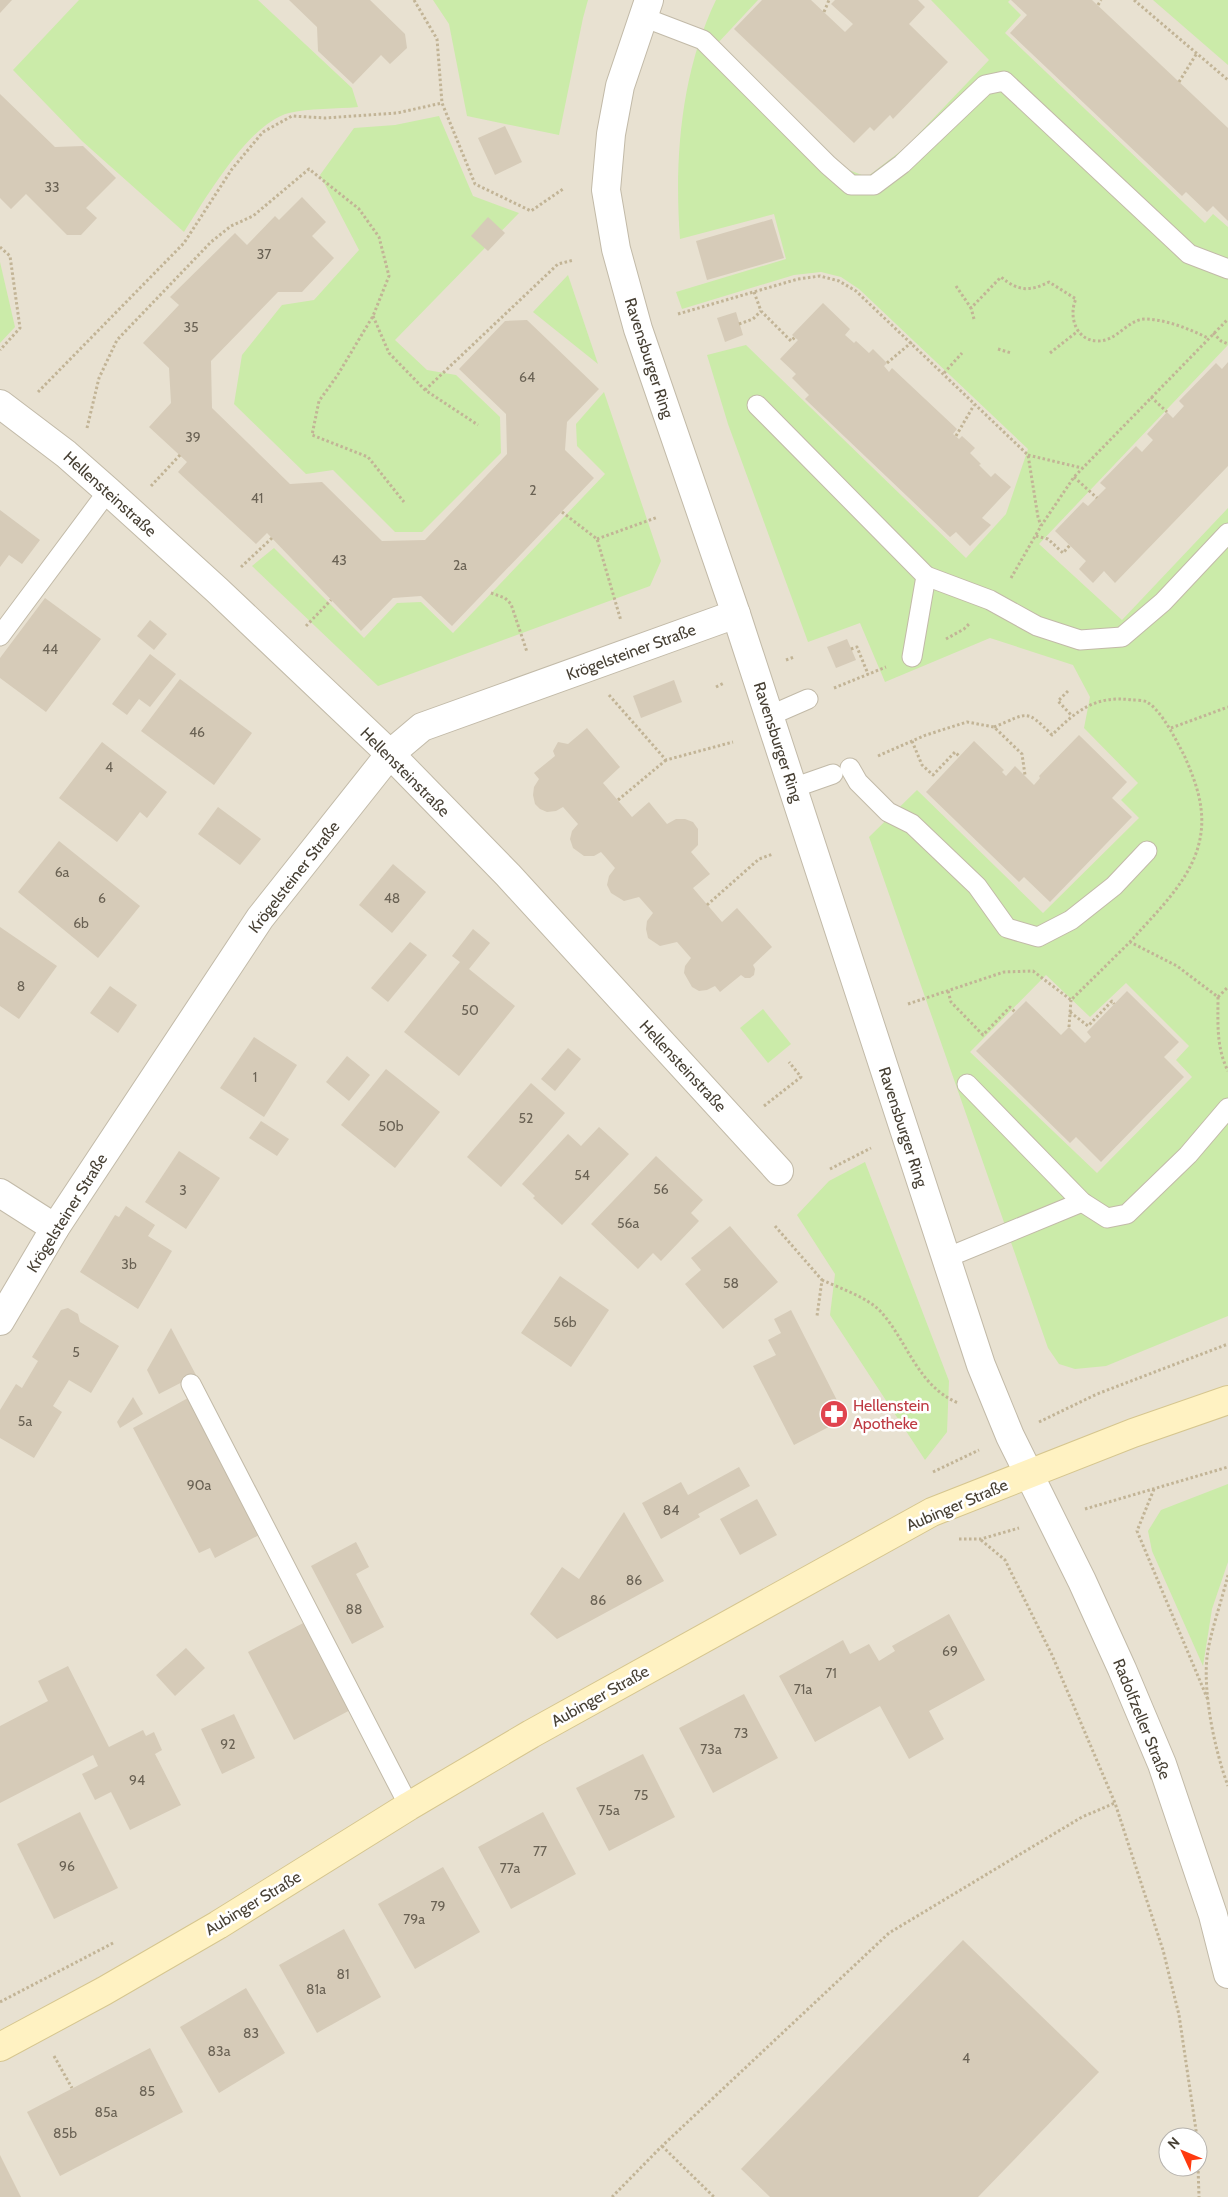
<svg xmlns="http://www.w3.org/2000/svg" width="1228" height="2197" font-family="Cabin,sans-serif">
	<rect width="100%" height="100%" fill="#f3efe3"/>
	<!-- residential -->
	<path fill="#e8e1d1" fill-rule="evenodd" d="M0 0H1228V2197H0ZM1168 2137H1198V2167H1168Z"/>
	<!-- green -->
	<g fill="#cbeba9" fill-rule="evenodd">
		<path d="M79 0H258L352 88 358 107C338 109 308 108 289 113 249 123 206 198 184 232L82 141 13 70Z"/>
		<path d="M433 0H588L583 18 559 135 467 116 449 24Z"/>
		<path d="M716 0H758L717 44 822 150 849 170 867 177 906 147 989 60 931 0H1010L1008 2 1021 15 1005 33 1205 223 1213 214 1228 227V345L1039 544 1122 620 1228 508V1316L1106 1366 1075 1369 1059 1364 1048 1348 869 837 917 790 1043 913 1139 818 1121 800 1138 783 1084 728 1090 697 1073 665 990 638 885 682 860 623 808 642 728 424 707 355 746 345 966 558 1006 514 1028 449 859 289 841 277 821 272 794 275 682 309 676 292 786 259 774 214 680 239C674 160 681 72 716 0ZM1046 975 1090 1017 1126 983 1189 1046 1176 1060 1192 1077 1097 1173 970 1052Z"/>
		<path d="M1153 0H1228V65Z"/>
		<path d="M439 116 473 196 519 213 395 340 427 370 456 375 500 417 501 453 422 532H395L333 470 306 474 234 404 242 355 282 305 314 300 359 250 320 175 354 128 395 125Z"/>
		<path d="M0 262 15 327 0 343Z"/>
		<path d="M568 275 598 364 533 312Z"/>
		<path d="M604 392 661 561 650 586 378 686 252 566 274 548 364 638 397 603 421 602 453 633 605 474 577 446 576 424Z"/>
		<path d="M763 1009 791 1044 768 1063 740 1028Z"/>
		<path d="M865 1162 949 1381 947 1432 925 1460 830 1315 835 1274 797 1215 829 1181Z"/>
		<path d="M1228 1484V1562L1212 1609 1203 1666 1152 1551 1148 1531 1161 1510Z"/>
	</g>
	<!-- building -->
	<g fill="#d6cbb8">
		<path d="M0 0H12L0 13Z"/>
		<path d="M289 0H370L405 34 407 48 390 64 381 55 353 84 318 51 317 27Z"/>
		<path d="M762 0H811L845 32 853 24 831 4 835 0H918L925 7 909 24 948 62 893 119 890 115 874 131 870 127 854 143 734 29Z"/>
		<path d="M1011 0H1092L1228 128V221L1213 206 1207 212 1186 192 1182 196 1010 33 1027 15Z"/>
		<path d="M0 94 55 147 83 146 116 178 86 208 97 218 81 235H67L26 194 11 209 0 198Z"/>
		<path d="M505 126 522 162 495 175 478 138Z"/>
		<path d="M302 197 326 222 312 236 334 258 302 292H278L211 361 212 408 290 484 322 482 382 541 425 540 507 454 506 414 459 369 505 321 527 320 599 389 567 422 565 450 594 478 452 626 421 596 393 598 361 631 267 533 256 544 178 472 187 462 149 427 171 403 169 368 143 343 179 305 170 297 235 233 247 245 275 216 279 220Z"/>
		<path d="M488 217 505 233 488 251 471 236Z"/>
		<path d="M772 219 784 258 707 280 696 241Z"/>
		<path d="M823 303 850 329 845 335 854 343 856 341 869 353 873 349 887 363 884 366 889 372 892 368 957 429 953 434 959 439 962 436 975 448 970 453 981 464 979 465 991 477 995 473 1011 487 982 518 991 525 970 546 956 532 950 537 805 399 809 395 792 378 796 374 780 359 798 340 792 335Z"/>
		<path d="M736 312 743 335 725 342 717 318Z"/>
		<path d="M1228 362V466L1115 583 1104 571 1093 583 1079 569 1086 561 1055 531 1083 502 1088 506 1106 488 1100 483 1136 446 1142 452 1153 440 1147 434 1167 412 1173 418 1184 406 1179 401 1216 363 1222 369Z"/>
		<path d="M0 510 40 540 22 564 9 555 0 567Z"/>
		<path d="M45 598 101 639 46 712 0 678V658Z"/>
		<path d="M150 620 167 634 154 650 137 636Z"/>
		<path d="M847 639 856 660 836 668 827 647Z"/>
		<path d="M150 654 176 674 150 707 139 699 127 715 112 704Z"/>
		<path d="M180 679 252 733 214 785 141 731Z"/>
		<path d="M674 680 682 702 641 718 633 696Z"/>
		<path d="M587 728 620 767 603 783 632 817 649 802 667 824 676 819H685L693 822 698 829V845L691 852 710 874 693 888 722 922 737 908 772 947 753 965 755 969 754 975 750 978H745L741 975 720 992 715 986 707 990 699 991 692 987 684 973 685 966 691 958 677 942 660 946 648 938 646 929 647 921 653 913 639 897 624 901 611 893 607 885 609 876 615 868 601 852 594 856H584L573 848 570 839 572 831 578 824 563 807 556 811 547 812 540 809 535 804 533 795 534 787 539 779 534 773 555 756 553 751 558 742 568 744Z"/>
		<path d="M1079 735 1127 782 1112 798 1132 817 1050 902 1024 877 1019 882 926 792 974 741 1004 770 1002 772 1006 776 1015 766 1034 785 1040 778 1039 776Z"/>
		<path d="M102 742 167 792 147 818 140 812 117 842 59 798Z"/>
		<path d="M218 807 261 839 240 865 198 834Z"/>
		<path d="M59 841 140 906 98 958 18 892Z"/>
		<path d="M393 864 426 892 392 933 359 905Z"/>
		<path d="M0 927 57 966 19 1019 0 1006Z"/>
		<path d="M473 929 490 943 469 969 515 1006 459 1076 404 1032 460 962 452 956Z"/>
		<path d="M410 942 427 955 388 1002 371 988Z"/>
		<path d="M110 986 137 1005 118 1033 90 1013Z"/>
		<path d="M1127 991 1179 1042 1164 1057 1184 1077 1101 1162 1076 1137 1070 1143 976 1051 1026 1001 1061 1035 1069 1027 1085 1043 1091 1037 1087 1032Z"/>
		<path d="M254 1037 297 1065 264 1117 220 1088Z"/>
		<path d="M568 1048 581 1059 555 1091 541 1079Z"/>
		<path d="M347 1056 370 1075 349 1101 326 1082Z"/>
		<path d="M386 1069 440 1112 395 1168 341 1125Z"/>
		<path d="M531 1083 565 1113 501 1187 467 1157Z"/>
		<path d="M261 1121 289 1139 277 1156 249 1138Z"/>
		<path d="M599 1127 629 1154 562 1225 533 1198 535 1196 522 1184 568 1134 581 1146Z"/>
		<path d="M179 1151 220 1178 186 1229 145 1202Z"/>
		<path d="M656 1156 703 1200 691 1213 699 1221 661 1261 653 1253 638 1269 591 1224Z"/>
		<path d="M126 1206 155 1225 148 1236 172 1251 138 1309 80 1272 115 1215 119 1217Z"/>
		<path d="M730 1226 778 1282 723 1329 685 1284 701 1270 691 1258Z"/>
		<path d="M560 1276 609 1310 571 1367 521 1333Z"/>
		<path d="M68 1308 78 1314 80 1322 119 1346 91 1393 69 1380 53 1406 62 1412 34 1458 0 1438V1410L16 1384 22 1388 38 1361 32 1357 61 1310Z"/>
		<path d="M791 1310 846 1418 794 1445 753 1366 776 1355 768 1340 781 1333 774 1319Z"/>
		<path d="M171 1328 196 1375 159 1394 147 1370Z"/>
		<path d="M133 1397 143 1414 120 1428 117 1422Z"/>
		<path d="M188 1398 261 1534 215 1558 210 1548 199 1553 133 1428Z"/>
		<path d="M739 1467 750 1486 698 1514 700 1517 661 1539 642 1503 681 1482 688 1495Z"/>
		<path d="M757 1499 777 1535 740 1555 720 1519Z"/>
		<path d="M624 1512 664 1581 557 1639 530 1614 562 1567 579 1579Z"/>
		<path d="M356 1542 369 1567 356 1574 384 1627 352 1644 311 1566Z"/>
		<path d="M949 1614 985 1680 929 1711 944 1739 909 1759 880 1706 815 1742 779 1676 843 1640 850 1654 869 1644 879 1661 895 1651 892 1646Z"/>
		<path d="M309 1620 354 1708 294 1740 248 1652Z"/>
		<path d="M186 1648 205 1668 175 1696 156 1675Z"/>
		<path d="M68 1666 109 1747 143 1730 146 1736 154 1732 162 1750 155 1754 181 1805 130 1830 111 1792 95 1800 82 1774 98 1766 93 1755 0 1803V1726L48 1701 38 1681Z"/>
		<path d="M744 1694 778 1758 713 1793 679 1728Z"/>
		<path d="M234 1714 255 1758 222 1774 201 1729Z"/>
		<path d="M643 1754 675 1817 609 1851 576 1788Z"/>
		<path d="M80 1812 118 1888 54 1919 17 1844Z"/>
		<path d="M543 1812 576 1874 511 1909 478 1847Z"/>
		<path d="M443 1867 480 1932 415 1969 378 1904Z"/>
		<path d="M344 1929 381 1997 317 2033 279 1965Z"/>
		<path d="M963 1940 1099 2072 978 2197H770L741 2169Z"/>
		<path d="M246 1988 285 2053 219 2093 180 2027Z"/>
		<path d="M150 2048 183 2112 60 2176 27 2112Z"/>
		<path d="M0 2155 21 2197H0Z"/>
	</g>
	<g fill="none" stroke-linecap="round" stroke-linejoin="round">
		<defs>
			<g id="service">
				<path d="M643 17 703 40 828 165 851 185H874L902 164 985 85 1004 81 1189 254 1228 269"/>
				<path d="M757 405 926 576 912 657"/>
				<path d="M926 576 990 600 1037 626 1080 640 1122 637 1163 602 1228 533"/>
				<path d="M0 636 108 491"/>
				<path d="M769 716 808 699"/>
				<path d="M850 768 858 782 888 812 912 824 977 886 1007 928 1038 937 1071 920 1114 886 1147 851"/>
				<path d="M793 788 833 774"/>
				<path d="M967 1084 1082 1202 1107 1218 1127 1214 1188 1155 1228 1108"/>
				<path d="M946 1258 1082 1202"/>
				<path d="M191 1384 409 1806"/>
			</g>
			<g id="minor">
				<path d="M649 0 620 86 611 134 606 190 616 249 638 329 736 614 981 1365 1010 1436 1082 1581 1122 1669 1162 1764 1213 1915 1228 1974"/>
				<path d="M0 404 66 454 108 491 217 590 390 754 508 875 779 1171"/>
				<path d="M0 1193 55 1228"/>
				<path d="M0 1321 55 1228 260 918 390 754 422 727 736 614"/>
			</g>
			<path id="secondary" d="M0 2047 104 1991 218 1925 409 1806 531 1734 932 1512 1133 1433 1228 1400"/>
		</defs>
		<!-- service casing -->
		<use href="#service" stroke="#c2baa8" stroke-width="21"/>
		<!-- minor casing -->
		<use href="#minor" stroke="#c2baa8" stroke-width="30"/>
		<!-- secondary casing -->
		<use href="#secondary" stroke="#d6c68f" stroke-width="30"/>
		<!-- path -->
		<g stroke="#c2b496" stroke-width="3" stroke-dasharray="2.5 2.5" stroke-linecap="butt">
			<path d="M414 0 437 39 442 103 475 184 531 211 563 189"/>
			<path d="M1134 0 1228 80"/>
			<path d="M1098 5 1101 0"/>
			<path d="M824 12 829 0"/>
			<path d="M1179 82 1197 53"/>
			<path d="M0 247 10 256 20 328 0 350"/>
			<path d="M956 286 971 308"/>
			<path d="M754 292 761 311 791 341 795 337"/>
			<path d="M678 314 798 279 820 276 839 281 856 291 1028 455 1038 517 1041 526"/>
			<path d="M373 316 389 353 425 390 478 425"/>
			<path d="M974 319 971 308 1001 277C1018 291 1029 292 1049 282L1076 299C1068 316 1076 341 1098 341 1118 341 1127 319 1146 319 1168 320 1189 329 1208 338"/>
			<path d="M739 324 753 319 761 311"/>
			<path d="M1213 333 1221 341 1228 344"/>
			<path d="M998 349 1011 353"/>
			<path d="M1050 353 1078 331"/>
			<path d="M887 363 912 342"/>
			<path d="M944 373 962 353"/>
			<path d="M425 390 558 264 574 260"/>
			<path d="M38 392 184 243 232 169 263 132 292 116 325 118 397 113 442 103"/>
			<path d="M1151 397 1167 412"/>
			<path d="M87 428 99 378 117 340 211 242 231 226 253 216 309 169 359 209 379 237 389 276 373 316 337 376 319 401 312 435 368 457 404 502"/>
			<path d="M956 436 974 405"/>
			<path d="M1028 455 1082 468"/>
			<path d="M1074 477 1097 498"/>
			<path d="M151 486 180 455"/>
			<path d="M562 512 597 539 621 621"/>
			<path d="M1036 536 1048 539 1063 553 1070 545"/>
			<path d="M597 539 658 517"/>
			<path d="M241 567 272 538"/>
			<path d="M1011 578 1041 526 1074 477 1228 319"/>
			<path d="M491 593 505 598 511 604 527 652"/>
			<path d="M306 626 331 600"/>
			<path d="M946 639 964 629 970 623"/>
			<path d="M851 649 857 647 868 674"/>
			<path d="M786 660 794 657"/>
			<path d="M716 687 724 683"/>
			<path d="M834 688 886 667"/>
			<path d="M1068 691 1058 701 1072 716"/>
			<path d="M609 695 666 760 733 742"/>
			<path d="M994 727C1029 713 1025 708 1052 735 1077 710 1096 695 1132 700 1136 700 1143 700 1147 702 1162 711 1176 740 1184 755 1196 782 1206 809 1200 839 1192 880 1156 912 1130 942"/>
			<path d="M1171 728 1228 707"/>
			<path d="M912 741 922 765 933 775 955 752 959 756"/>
			<path d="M878 756 926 735 967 722 994 727 1022 754 1025 775"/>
			<path d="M618 800 666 760"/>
			<path d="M707 905 759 859 773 854"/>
			<path d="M948 991 951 1002 983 1035 1010 1007 1015 1012"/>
			<path d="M1218 997 1228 987"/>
			<path d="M908 1004 1004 972 1033 971 1071 1000 1130 942 1177 966 1218 997C1218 1023 1216 1047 1228 1071"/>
			<path d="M1070 1012 1088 1026 1112 1001 1114 1004"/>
			<path d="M1069 1027 1071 1000"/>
			<path d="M764 1106 801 1077 789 1062"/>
			<path d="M830 1169 871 1148"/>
			<path d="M775 1226 822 1280 817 1316"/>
			<path d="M822 1280C841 1289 868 1297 882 1313 908 1343 918 1386 958 1403"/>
			<path d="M1039 1422 1097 1394 1228 1344"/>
			<path d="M933 1472 979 1450"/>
			<path d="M1154 1489 1137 1531 1208 1700"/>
			<path d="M1085 1509 1228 1467"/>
			<path d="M959 1539H981L1019 1528"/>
			<path d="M981 1540 1005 1560 1052 1655 1115 1803 1163 1950 1179 2015 1197 2137"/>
			<path d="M1228 1575C1222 1600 1210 1633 1207 1657 1203 1695 1215 1751 1228 1786"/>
			<path d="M0 2002 115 1942"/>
			<path d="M54 2056 72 2088"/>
			<path d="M662 2146 714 2197"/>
			<path d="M1198 2166 1199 2197"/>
			<path d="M612 2197 662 2146 889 1933 1082 1817 1115 1803"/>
		</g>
		<!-- service -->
		<use href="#service" stroke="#fff" stroke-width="19"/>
		<!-- minor -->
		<use href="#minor" stroke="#fff" stroke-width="28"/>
		<!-- secondary -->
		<use href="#secondary" stroke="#fff2c2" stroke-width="28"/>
	</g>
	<!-- icons -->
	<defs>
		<symbol id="pharmacy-disc" viewBox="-11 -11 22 22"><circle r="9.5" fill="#e0444e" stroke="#fff"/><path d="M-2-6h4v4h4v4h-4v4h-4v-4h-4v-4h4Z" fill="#fff"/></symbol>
	</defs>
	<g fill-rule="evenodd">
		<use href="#pharmacy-disc" x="818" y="1398" width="32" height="32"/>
	</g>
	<g text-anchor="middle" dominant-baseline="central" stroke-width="5" stroke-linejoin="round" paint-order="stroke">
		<!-- number labels -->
		<g font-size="14" fill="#6a6254">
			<text x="52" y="187">33</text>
			<text x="264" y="254">37</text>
			<text x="191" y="327">35</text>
			<text x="527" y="377">64</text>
			<text x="193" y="437">39</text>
			<text x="533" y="490">2</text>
			<text x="257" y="498">41</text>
			<text x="339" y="560">43</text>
			<text x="460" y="565">2a</text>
			<text x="50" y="649">44</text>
			<text x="197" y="732">46</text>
			<text x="109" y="767">4</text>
			<text x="62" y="872">6a</text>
			<text x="102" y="898">6</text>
			<text x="392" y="898">48</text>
			<text x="81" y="923">6b</text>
			<text x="21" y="986">8</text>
			<text x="470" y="1010">50</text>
			<text x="255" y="1077">1</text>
			<text x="526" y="1118">52</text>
			<text x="391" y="1126">50b</text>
			<text x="582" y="1175">54</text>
			<text x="661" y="1189">56</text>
			<text x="183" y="1190">3</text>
			<text x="628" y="1223">56a</text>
			<text x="129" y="1264">3b</text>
			<text x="731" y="1283">58</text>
			<text x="565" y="1322">56b</text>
			<text x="76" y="1352">5</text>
			<text x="25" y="1421">5a</text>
			<text x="199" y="1485">90a</text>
			<text x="671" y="1510">84</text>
			<text x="634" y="1580">86</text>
			<text x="598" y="1600">86</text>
			<text x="354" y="1609">88</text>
			<text x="950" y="1651">69</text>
			<text x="831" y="1673">71</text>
			<text x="803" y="1689">71a</text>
			<text x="741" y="1733">73</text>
			<text x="228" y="1744">92</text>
			<text x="711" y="1749">73a</text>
			<text x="137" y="1780">94</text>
			<text x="641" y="1795">75</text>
			<text x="609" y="1810">75a</text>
			<text x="540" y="1851">77</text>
			<text x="67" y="1866">96</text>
			<text x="510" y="1868">77a</text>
			<text x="438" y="1906">79</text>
			<text x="414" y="1919">79a</text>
			<text x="343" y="1974">81</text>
			<text x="316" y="1989">81a</text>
			<text x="251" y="2033">83</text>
			<text x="219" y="2051">83a</text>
			<text x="966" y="2058">4</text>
			<text x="147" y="2091">85</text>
			<text x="106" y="2112">85a</text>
			<text x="65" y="2133">85b</text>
		</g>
		<!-- street labels -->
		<g font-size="16" fill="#463f33" stroke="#fff">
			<text transform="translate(649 358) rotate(72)">Ravensburger Ring</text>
			<text transform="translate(110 494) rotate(42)">Hellensteinstraße</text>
			<text transform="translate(631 652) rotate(-20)">Krögelsteiner Straße</text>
			<text transform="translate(778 742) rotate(72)">Ravensburger Ring</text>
			<text transform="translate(405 772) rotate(45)">Hellensteinstraße</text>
			<text transform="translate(294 877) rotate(-52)">Krögelsteiner Straße</text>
			<text transform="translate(683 1066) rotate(47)">Hellensteinstraße</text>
			<text transform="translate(903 1127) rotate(72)">Ravensburger Ring</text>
			<text transform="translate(67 1213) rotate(-58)">Krögelsteiner Straße</text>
			<text transform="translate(957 1505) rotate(-23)">Aubinger Straße</text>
			<text transform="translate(600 1696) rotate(-29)">Aubinger Straße</text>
			<text transform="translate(1142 1719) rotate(68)">Radolfzeller Straße</text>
			<text transform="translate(253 1903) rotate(-31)">Aubinger Straße</text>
		</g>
		<!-- health labels -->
		<g font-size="16" fill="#be3a42" stroke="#fff" text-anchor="start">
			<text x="853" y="1405">Hellenstein<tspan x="853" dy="18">Apotheke</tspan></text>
		</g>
	</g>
	<!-- north arrow -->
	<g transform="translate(1183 2152) rotate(314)"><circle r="24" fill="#ffffff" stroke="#b5b2ad"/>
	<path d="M0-4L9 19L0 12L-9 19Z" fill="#ff3a0f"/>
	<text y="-8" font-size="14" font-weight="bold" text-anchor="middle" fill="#463f33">N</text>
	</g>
</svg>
